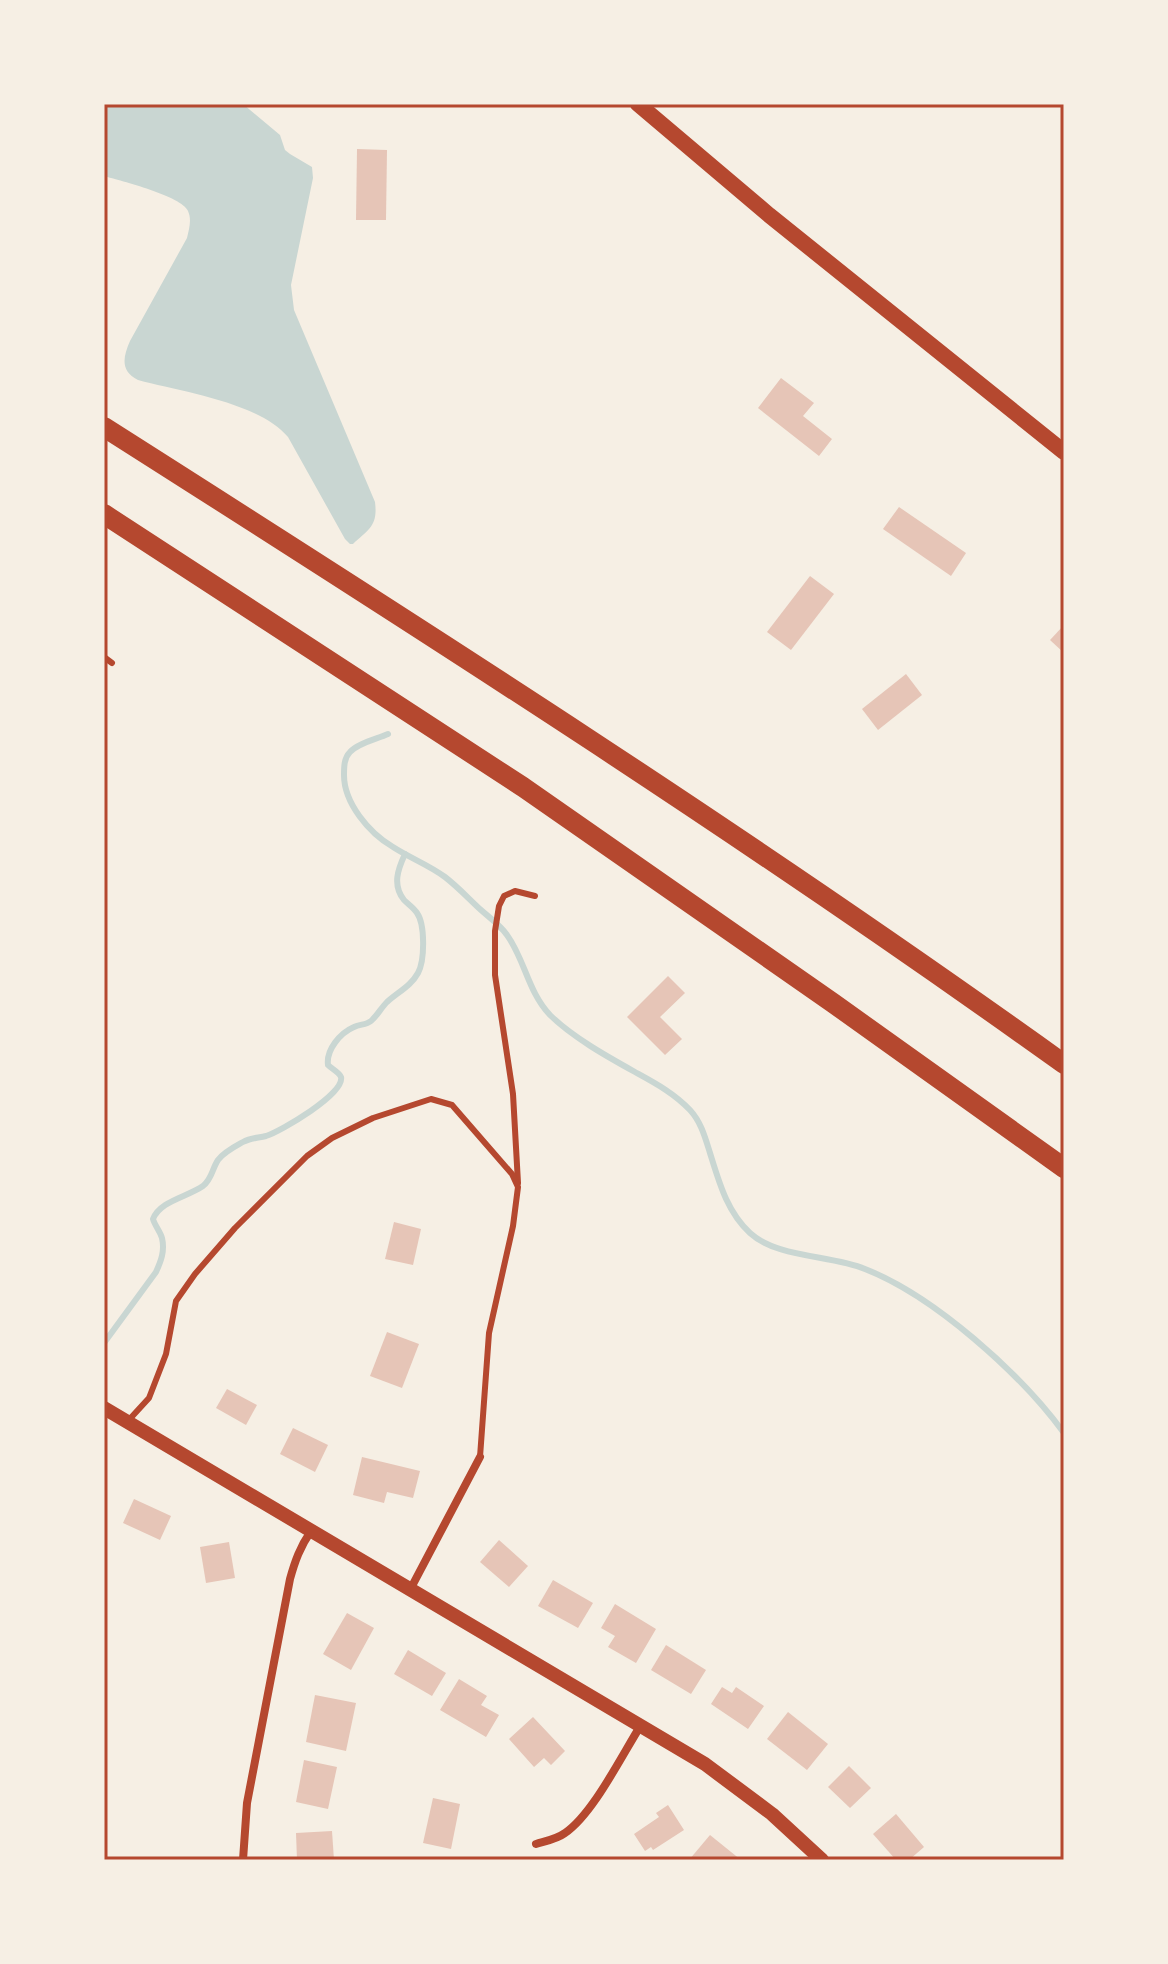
<svg xmlns="http://www.w3.org/2000/svg" width="1168" height="1964" font-family="Signika,sans-serif">
	<rect width="100%" height="100%" fill="#f6efe4"/>
	<!-- water -->
	<path fill="#c9d6d2" d="M104 104H243L280 135 285 150 290 154 312 167 313 178 291 285 294 310 375 502C378 526 369 529 353 544H350L345 539 288 437C258 402 182 392 138 380 120 371 123 357 130 341L187 238C189 229 192 220 188 211 182 196 121 181 104 176Z"/>
	<g fill="none" stroke-linecap="round" stroke-linejoin="round">
		<!-- stream -->
		<g stroke="#c9d6d2" stroke-width="6">
			<path d="M388 734C377 739 358 743 350 752 344 758 344 767 344 775 344 803 369 833 393 847 410 858 429 865 445 877 458 887 469 899 481 910 490 918 501 926 507 935 525 960 528 992 550 1015 572 1037 608 1057 635 1072 655 1083 674 1093 690 1110 701 1122 705 1137 710 1153 719 1182 727 1212 750 1233 777 1258 831 1255 865 1269 934 1296 1020 1373 1064 1433"/>
			<path d="M104 1343 156 1272C161 1261 165 1251 162 1238 160 1231 155 1226 153 1219 160 1201 187 1197 203 1186 212 1179 212 1169 218 1160 224 1152 234 1147 243 1142 250 1138 258 1138 266 1136 281 1131 345 1094 341 1077 339 1072 332 1069 328 1065 326 1050 340 1033 354 1027 360 1024 366 1025 371 1021 377 1016 381 1008 387 1002 398 992 411 986 418 973 425 960 425 924 417 913 414 908 408 904 404 900 392 885 398 869 405 854"/>
		</g>
	</g>
	<!-- building -->
	<g fill="#e6c5b7">
		<path d="M357 149 387 150 386 220H356Z"/>
		<path d="M781 378 814 403 803 416 832 439 819 456 758 408Z"/>
		<path d="M899 507 966 553 951 576 883 529Z"/>
		<path d="M810 576 834 594 791 650 767 632Z"/>
		<path d="M1064 625V653L1050 640Z"/>
		<path d="M906 674 922 695 878 730 862 709Z"/>
		<path d="M668 976 685 993 660 1017 682 1039 665 1055 627 1017Z"/>
		<path d="M394 1222 421 1229 413 1265 385 1259Z"/>
		<path d="M387 1332 419 1344 402 1388 370 1376Z"/>
		<path d="M227 1389 257 1405 246 1425 216 1408Z"/>
		<path d="M293 1428 328 1445 315 1472 280 1454Z"/>
		<path d="M362 1457 420 1471 413 1498 387 1492 384 1503 353 1495Z"/>
		<path d="M134 1499 171 1516 160 1540 123 1523Z"/>
		<path d="M499 1540 528 1566 509 1587 480 1562Z"/>
		<path d="M229 1542 235 1578 206 1583 200 1547Z"/>
		<path d="M553 1580 593 1603 578 1628 538 1606Z"/>
		<path d="M615 1604 656 1629 636 1663 608 1647 615 1636 601 1628Z"/>
		<path d="M347 1613 374 1628 351 1670 323 1654Z"/>
		<path d="M666 1645 706 1670 691 1694 651 1670Z"/>
		<path d="M408 1650 446 1673 432 1696 394 1674Z"/>
		<path d="M459 1679 487 1696 481 1705 499 1715 486 1737 440 1710Z"/>
		<path d="M722 1687 732 1693 736 1687 764 1706 748 1729 711 1704Z"/>
		<path d="M315 1695 356 1703 346 1751 306 1742Z"/>
		<path d="M788 1712 828 1744 807 1770 767 1739Z"/>
		<path d="M533 1717 565 1751 551 1765 544 1758 534 1767 509 1739Z"/>
		<path d="M304 1760 337 1767 328 1809 296 1802Z"/>
		<path d="M849 1766 871 1788 850 1808 828 1787Z"/>
		<path d="M433 1798 460 1804 451 1849 423 1843Z"/>
		<path d="M668 1805 684 1830 653 1850 651 1847 645 1851 634 1834 659 1817 656 1813Z"/>
		<path d="M896 1814 924 1847 909 1860H896L873 1834Z"/>
		<path d="M332 1831 334 1860H297L296 1833Z"/>
		<path d="M710 1835 741 1860H689Z"/>
	</g>
	<g fill="none" stroke-linecap="round" stroke-linejoin="round">
		<!-- service -->
		<g stroke="#b5482f" stroke-width="6">
			<path d="M104 657 112 663"/>
			<path d="M518 1183 513 1094 495 975V931L499 906 504 896 515 891 535 896"/>
			<path d="M127 1422 149 1398 166 1354 176 1301 195 1274 235 1228 307 1156 332 1138 373 1118 431 1099 452 1105 512 1174 518 1187 513 1226 489 1333 480 1457"/>
		</g>
		<!-- minor -->
		<g stroke="#b5482f" stroke-width="8">
			<path d="M411 1588 480 1457"/>
			<path d="M536 1844C546 1841 557 1839 565 1833 593 1814 622 1755 641 1725"/>
			<path d="M243 1860 247 1803 290 1579C295 1561 300 1547 311 1531"/>
		</g>
		<!-- tertiary -->
		<path stroke="#b5482f" stroke-width="14" d="M104 1408 705 1764 772 1814 822 1860"/>
		<!-- secondary -->
		<path stroke="#b5482f" stroke-width="16" d="M638 104 769 215 1064 452"/>
		<!-- motorway -->
		<g stroke="#b5482f" stroke-width="20">
			<path d="M104 427C428 633 752 840 1064 1064"/>
			<path d="M104 514 523 787 833 1003 1064 1168"/>
		</g>
	</g>
	<!-- border -->
	<rect width="1168" height="1964" fill="none" stroke="#f6efe4" stroke-width="212"/>
	<rect x="106" y="106" width="956" height="1752" fill="none" stroke="#b5482f" stroke-width="3"/>
</svg>
